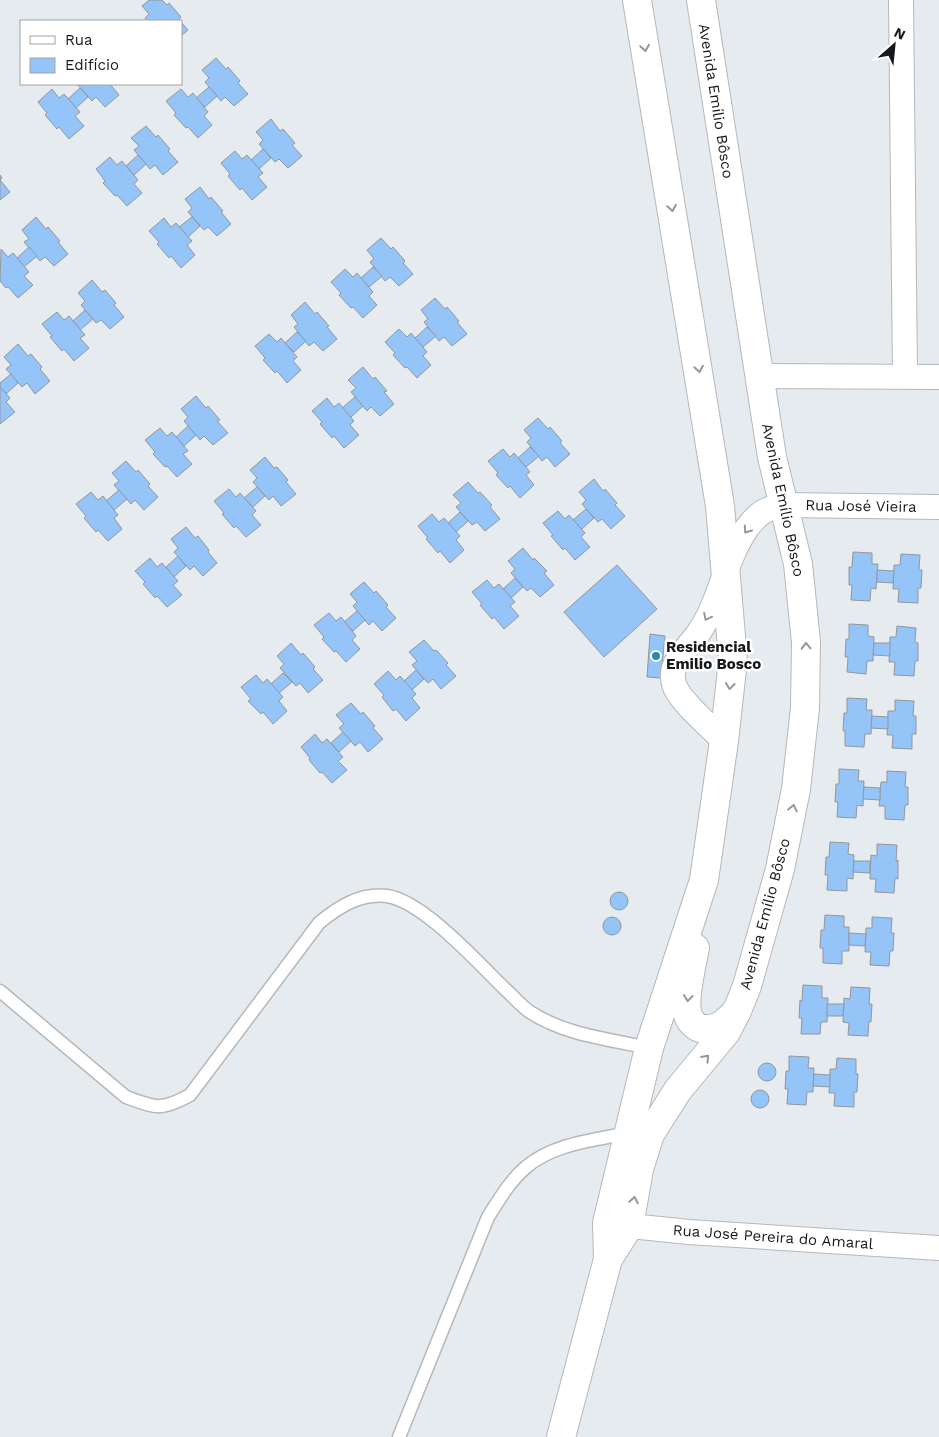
<svg xmlns="http://www.w3.org/2000/svg" width="939" height="1437" font-family="'Work Sans',sans-serif">
	<rect width="100%" height="100%" fill="#e6ebf0"/>
	<!-- building -->
	<g fill="#94c4f8" stroke="#93979c">
		<path d="M149 0H162L167 5 169 3 181 17 179 19 181 21H147L145 18 149 14 142 6Z"/>
		<path d="M181 22 188 30 181 36Z"/>
		<path d="M216 58 226 69 228 67 240 81 238 83 248 94 234 106 225 97 221 101 205 82 209 78 202 70Z"/>
		<path d="M77 84H110L119 95 105 107 96 97 92 101Z"/>
		<path d="M209 87 217 96 205 107 196 98Z"/>
		<path d="M80 88 88 97 76 108 68 99Z"/>
		<path d="M52 89 59 98 64 94 80 112 75 116 84 126 69 139 59 127 57 129 45 115 47 113 38 102Z"/>
		<path d="M181 89 188 97 193 93 208 112 204 116 212 125 198 138 188 127 186 128 174 115 176 113 166 101Z"/>
		<path d="M271 119 280 131 283 129 295 143 292 145 302 156 288 168 279 159 275 162 259 144 263 140 256 132Z"/>
		<path d="M146 126 156 137 158 135 170 149 168 151 178 162 163 175 155 165 150 169 134 150 139 146 131 138Z"/>
		<path d="M263 149 271 158 259 169 251 160Z"/>
		<path d="M235 151 242 159 247 155 263 173 258 177 267 187 252 200 242 188 240 190 228 176 230 174 221 163Z"/>
		<path d="M138 155 146 164 134 175 126 166Z"/>
		<path d="M110 157 117 165 122 161 138 180 134 184 142 193 127 206 117 195 115 196 103 183 105 181 96 169Z"/>
		<path d="M0 175 2 178 0 180 10 192 0 200Z"/>
		<path d="M200 187 209 199 211 197 223 211 221 212 231 224 217 236 208 227 204 230 188 212 192 208 185 199Z"/>
		<path d="M36 217 46 229 48 227 60 241 58 242 68 254 54 266 45 257 40 261 24 242 29 239 22 230Z"/>
		<path d="M192 217 200 226 188 237 179 227Z"/>
		<path d="M164 218 171 227 176 223 192 241 187 245 195 255 181 268 171 256 169 258 157 244 159 242 149 231Z"/>
		<path d="M381 238 391 249 393 247 405 261 403 263 413 274 399 286 390 277 385 281 370 262 374 259 367 250Z"/>
		<path d="M29 247 37 256 24 267 17 258Z"/>
		<path d="M1 249 8 257 13 253 29 272 24 276 33 285 18 298 8 287 6 288 0 281Z"/>
		<path d="M373 267 382 276 369 287 361 278Z"/>
		<path d="M345 269 353 277 357 273 373 292 369 296 377 305 363 318 353 307 351 308 339 295 341 293 331 282Z"/>
		<path d="M92 280 102 292 105 290 116 303 114 305 124 317 110 329 101 320 96 323 81 305 85 301 78 293Z"/>
		<path d="M435 298 445 309 447 307 459 321 457 322 467 334 452 346 444 337 439 341 424 322 428 319 421 310Z"/>
		<path d="M305 302 315 314 317 312 329 326 327 327 337 339 323 351 314 342 309 346 294 327 298 324 291 315Z"/>
		<path d="M85 310 93 319 80 330 73 321Z"/>
		<path d="M57 312 64 320 69 316 85 335 80 338 89 348 74 361 64 349 62 351 50 337 52 336 42 324Z"/>
		<path d="M427 327 436 336 423 347 415 338Z"/>
		<path d="M399 329 407 337 411 333 427 352 423 356 431 365 417 378 407 367 405 368 393 355 395 353 385 342Z"/>
		<path d="M297 332 306 341 294 352 285 343Z"/>
		<path d="M269 334 277 342 281 338 297 357 293 361 301 370 287 383 277 371 275 373 263 360 265 358 255 346Z"/>
		<path d="M18 344 28 356 31 354 42 367 40 369 50 381 35 394 27 383 22 387 6 369 11 365 4 357Z"/>
		<path d="M363 367 373 379 375 377 387 391 384 392 394 404 380 416 371 407 367 411 351 392 356 388 348 380Z"/>
		<path d="M11 374 18 383 6 394 0 387V383Z"/>
		<path d="M0 387 10 398 6 402 15 412 0 424Z"/>
		<path d="M196 396 206 408 208 406 220 420 217 421 228 433 213 445 204 436 200 440 184 421 188 417 181 409Z"/>
		<path d="M355 397 363 406 351 417 342 408Z"/>
		<path d="M327 398 334 407 339 403 354 421 350 425 359 435 344 448 334 436 332 438 320 424 322 422 312 411Z"/>
		<path d="M538 418 548 429 550 427 562 441 560 443 570 454 555 467 547 457 542 461 527 442 531 438 524 430Z"/>
		<path d="M188 426 196 435 184 446 176 437Z"/>
		<path d="M160 428 167 436 172 432 188 451 183 454 192 464 177 477 167 466 165 467 153 454 155 452 145 440Z"/>
		<path d="M530 447 539 456 526 467 518 458Z"/>
		<path d="M503 449 510 457 514 453 530 472 526 475 534 485 520 498 510 486 508 488 496 475 498 473 488 461Z"/>
		<path d="M265 457 274 468 277 467 288 480 286 482 296 494 281 506 273 496 269 500 253 482 257 478 250 470Z"/>
		<path d="M126 461 136 472 138 470 150 484 148 486 158 497 144 510 135 500 131 504 114 485 119 481 112 473Z"/>
		<path d="M594 479 603 491 605 489 617 503 615 505 625 516 611 529 602 519 598 522 582 504 586 500 579 492Z"/>
		<path d="M468 482 478 493 480 492 492 505 490 507 500 519 485 531 477 522 472 525 456 507 461 503 453 495Z"/>
		<path d="M257 487 265 496 253 507 244 498Z"/>
		<path d="M229 489 236 497 240 493 256 511 252 515 261 525 246 537 236 526 234 528 222 514 224 513 214 501Z"/>
		<path d="M119 490 127 499 114 510 106 501Z"/>
		<path d="M91 492 98 500 103 496 118 515 114 518 122 529 108 541 98 530 96 532 84 518 86 516 76 504Z"/>
		<path d="M586 509 594 518 582 529 573 520Z"/>
		<path d="M558 511 565 519 569 515 585 533 581 537 590 547 575 560 565 548 563 550 551 536 553 535 543 523Z"/>
		<path d="M460 512 468 521 456 532 448 523Z"/>
		<path d="M432 514 439 522 444 518 460 536 456 540 464 550 450 563 440 551 438 553 426 539 428 538 418 526Z"/>
		<path d="M186 527 195 538 198 536 209 550 208 552 217 563 203 576 194 566 190 570 174 552 178 548 171 539Z"/>
		<path d="M523 548 533 560 534 558 547 571 544 573 554 585 540 597 531 588 527 591 511 573 515 569 508 561Z"/>
		<path d="M853 552 872 553V564H878L876 589 871 588 870 601 851 600 852 585H849V567H852Z"/>
		<path d="M901 554 920 555 919 570H922L921 588H918V603L898 602 899 589H893L894 565H900Z"/>
		<path d="M178 556 186 566 174 577 166 567Z"/>
		<path d="M150 558 157 567 162 563 178 581 173 585 182 595 167 607 157 596 155 598 143 584 145 582 135 571Z"/>
		<path d="M617 565 657 609 604 657 564 612Z"/>
		<path d="M877 570 894 571 893 583 877 582Z"/>
		<path d="M515 578 523 587 511 598 503 589Z"/>
		<path d="M487 580 494 588 499 584 515 602 510 606 519 616 504 629 494 617 492 619 480 605 482 604 472 592Z"/>
		<path d="M364 582 374 593 376 591 388 605 386 607 396 618 382 631 373 621 369 625 353 606 357 602 350 594Z"/>
		<path d="M357 611 365 620 353 631 344 622Z"/>
		<path d="M329 613 336 621 341 617 356 636 352 640 360 649 346 662 336 651 334 652 322 639 324 637 314 625Z"/>
		<path d="M849 624 868 625V636L874 637 873 661H867L866 674 847 672 848 657H845L846 639H849Z"/>
		<path d="M897 626 916 628 915 642 918 643V661H915L914 676 894 675 895 662H889L890 637H896Z"/>
		<path d="M650 634 665 636 661 678 647 677Z"/>
		<path d="M424 640 434 651 436 650 448 663 446 665 456 676 441 689 433 679 428 683 412 665 417 661 409 652Z"/>
		<path d="M291 643 301 655 303 653 315 667 313 669 323 680 308 693 300 683 296 686 280 668 284 664 277 656Z"/>
		<path d="M874 643H890V656L873 655Z"/>
		<path d="M416 670 424 679 412 690 404 681Z"/>
		<path d="M388 671 396 680 400 676 416 694 412 698 420 708 406 721 396 709 393 711 382 697 384 695 374 684Z"/>
		<path d="M283 673 292 682 279 693 271 684Z"/>
		<path d="M256 675 263 683 267 679 283 697 279 701 287 711 273 724 263 712 261 714 248 701 251 699 241 687Z"/>
		<path d="M847 698 867 699 866 710H872L871 734H865L864 747 845 746V731H843L844 713H847Z"/>
		<path d="M895 700 914 701 913 716H916V734H912V749L892 748 893 735H887L888 711H895Z"/>
		<path d="M351 703 361 714 363 712 375 726 373 728 383 739 368 752 360 742 355 746 339 728 344 724 336 715Z"/>
		<path d="M872 716 888 717V729L871 728Z"/>
		<path d="M343 732 351 741 339 752 331 743Z"/>
		<path d="M315 734 322 743 327 739 343 757 338 761 347 770 332 783 322 772 320 773 309 760 310 758 301 747Z"/>
		<path d="M839 769 859 770 858 781H864L863 806 857 805 856 818 837 817 838 802H835L836 784H839Z"/>
		<path d="M887 771 906 772 905 787H908V805H905L904 820 885 819V806H879L881 782H887Z"/>
		<path d="M864 787 880 788V800L863 799Z"/>
		<path d="M830 842 849 843 848 854 854 855 853 879 847 878V891L827 890 828 875H825L826 857H829Z"/>
		<path d="M877 844 897 845 896 861 898 860V879L895 878 894 893 875 892 876 879H870L871 855 877 856Z"/>
		<path d="M854 861H870V873L853 872Z"/>
		<circle cx="619" cy="901" r="9"/>
		<path d="M825 915 844 916V927H849V951H842V964L823 963V948H820L821 930H824Z"/>
		<circle cx="612" cy="926" r="9"/>
		<path d="M872 917 892 918 891 933H894L893 951H890L889 966 870 965 871 952H865L866 928H872Z"/>
		<path d="M849 933 866 934 865 946 849 945Z"/>
		<path d="M803 985 822 986V998H828L827 1022H821L820 1034H801L802 1018H799L800 1000 802 1001Z"/>
		<path d="M851 987 870 988 869 1004H872L871 1022 869 1021 868 1036 848 1035 849 1023 843 1022 844 998 850 999Z"/>
		<path d="M827 1004H844L843 1016H827Z"/>
		<path d="M789 1056 809 1057 808 1068H814L813 1092H807L806 1105 787 1104 788 1089H785L786 1071H789Z"/>
		<path d="M837 1058 856 1059V1074H858L857 1092H854V1107L834 1106 835 1093H829L830 1069H836Z"/>
		<circle cx="767" cy="1072" r="9"/>
		<path d="M814 1074 830 1075V1087L813 1086Z"/>
		<circle cx="760" cy="1099" r="9"/>
	</g>
	<g fill="none" stroke-linecap="round" stroke-linejoin="round">
		<defs>
			<g id="lane">
				<path d="M0 991 126 1097C156 1108 161 1111 190 1095L319 923C338 907 360 893 387 896 423 901 478 963 505 989 513 996 521 1006 530 1012 565 1035 609 1039 649 1048"/>
				<path d="M399 1437 488 1217C499 1200 509 1182 525 1168 552 1144 594 1140 628 1133"/>
			</g>
			<g id="street">
				<path d="M901 0 905 376"/>
				<path d="M758 376 939 377"/>
				<path d="M724 741C712 728 678 700 674 684 668 663 686 650 697 635 720 604 724 561 747 528 758 513 766 508 784 505L939 507"/>
				<path d="M611 1224 689 1232 939 1248"/>
			</g>
			<g id="secondary">
				<path d="M695 948C692 964 684 996 687 1011 688 1020 696 1029 705 1029 719 1030 726 1022 735 1013"/>
				<path d="M608 1259 629 1226 639 1169 650 1134 678 1090 726 1032 737 1011 747 986 780 869 796 789 805 708 806 642 798 564 772 457 701 0"/>
				<path d="M561 1437 608 1259 607 1223 649 1048 704 880 724 741 733 660 720 506 637 0"/>
			</g>
		</defs>
		<!-- lane casing -->
		<use href="#lane" stroke="#b4b8bd" stroke-width="15"/>
		<!-- street casing -->
		<use href="#street" stroke="#b4b8bd" stroke-width="26"/>
		<!-- secondary casing -->
		<use href="#secondary" stroke="#b4b8bd" stroke-width="30"/>
		<!-- lane -->
		<use href="#lane" stroke="#fff" stroke-width="12"/>
		<!-- street -->
		<use href="#street" stroke="#fff" stroke-width="24"/>
		<!-- secondary -->
		<use href="#secondary" stroke="#fff" stroke-width="28"/>
	</g>
	<!-- one-way arrows -->
	<defs><path id="oneway-chevron" d="M-2-3.5L2.5 0L-2 3.5" fill="none" stroke-width="1.6" stroke-linecap="round" stroke-linejoin="round" transform="scale(1.25)"/></defs>
	<g stroke="#979798">
		<use href="#oneway-chevron" transform="translate(645 48) rotate(81)"/>
		<use href="#oneway-chevron" transform="translate(672 208) rotate(81)"/>
		<use href="#oneway-chevron" transform="translate(699 369) rotate(81)"/>
		<use href="#oneway-chevron" transform="translate(747 530) rotate(125)"/>
		<use href="#oneway-chevron" transform="translate(707 617) rotate(116)"/>
		<use href="#oneway-chevron" transform="translate(806 646) rotate(-91)"/>
		<use href="#oneway-chevron" transform="translate(730 686) rotate(96)"/>
		<use href="#oneway-chevron" transform="translate(793 808) rotate(-78)"/>
		<use href="#oneway-chevron" transform="translate(688 998) rotate(96)"/>
		<use href="#oneway-chevron" transform="translate(706 1058) rotate(-48)"/>
		<use href="#oneway-chevron" transform="translate(634 1200) rotate(-80)"/>
	</g>
	<!-- markers -->
	<circle fill="#288ab4" stroke="#fff" stroke-width="2" cx="656" cy="656" r="5"/>
	<g text-anchor="middle" dominant-baseline="central" stroke-width="5" stroke-linejoin="round" paint-order="stroke">
		<!-- street labels -->
		<g font-size="15" fill="#17181a" stroke="#fff">
			<text transform="translate(716 101) rotate(81)">Avenida Emílio Bôsco</text>
			<text transform="translate(783 500) rotate(78)">Avenida Emílio Bôsco</text>
			<text transform="translate(861 506) rotate(1)">Rua José Vieira</text>
			<text transform="translate(765 914) rotate(-75)">Avenida Emílio Bôsco</text>
			<text transform="translate(773 1237) rotate(4)">Rua José Pereira do Amaral</text>
		</g>
		<!-- poi labels -->
		<g font-size="15" font-weight="bold" fill="#17181a" stroke="#fff" text-anchor="start">
			<text x="666" y="647">Residencial<tspan x="666" dy="17">Emilio Bosco</tspan></text>
		</g>
	</g>
	<!-- legend -->
	<rect x="20" y="20" width="162" height="65" fill="#ffffff" stroke="#a2a3a3"/>
	<rect x="30" y="36" width="25" height="8" fill="#ffffff" stroke="#a2a3a3"/>
	<text x="65" y="45" font-size="15" fill="#17181a">Rua</text>
	<rect x="30" y="58" width="25" height="15" fill="#94c4f8" stroke="#a2a3a3"/>
	<text x="65" y="70" font-size="15" fill="#17181a">Edifício</text>
	<!-- north arrow -->
	<g transform="translate(894 45) rotate(27)" stroke="#ffffff" stroke-width="4" paint-order="stroke">
	<path d="M0-4L9 19L0 12L-9 19Z" fill="#17181a"/>
	<text y="-8" font-size="14" font-weight="bold" text-anchor="middle" fill="#17181a">N</text>
	</g>
</svg>
